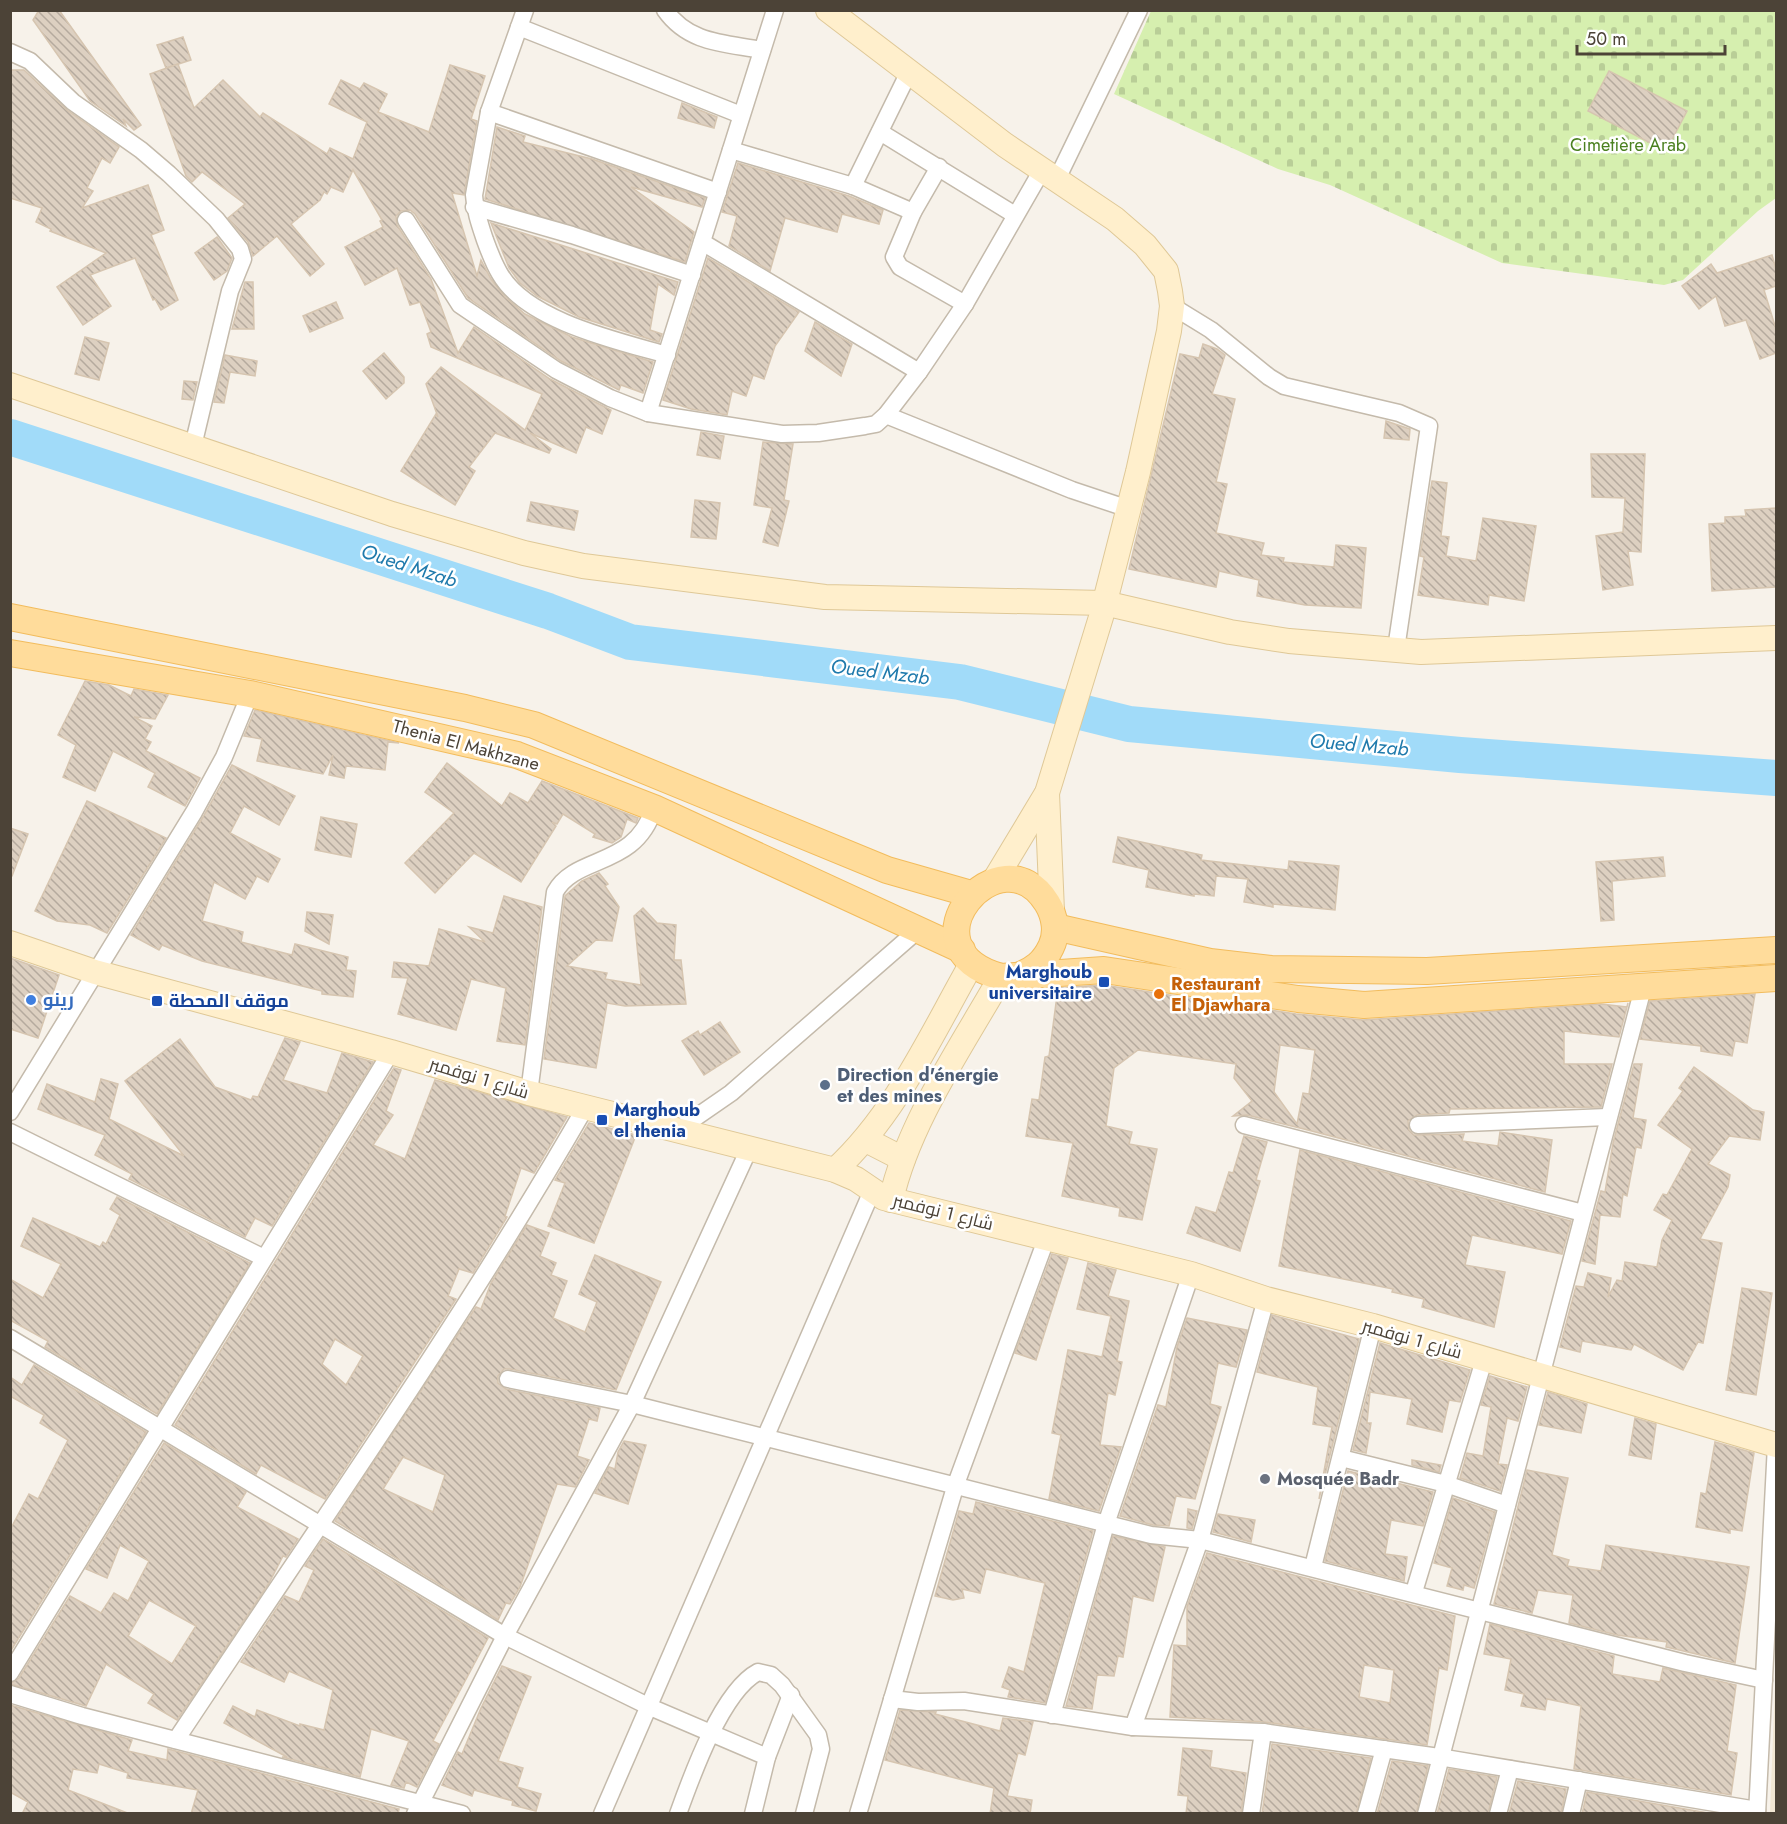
<svg xmlns="http://www.w3.org/2000/svg" width="1787" height="1824" font-family="Jost,Cairo,sans-serif">
	<defs>
		<pattern id="cemetery-stones" width="16" height="16" patternUnits="userSpaceOnUse" patternTransform="scale(1.5)"><rect width="16" height="16" fill="#d6efaf"/><path d="M2 7V4a2 2 0 0 1 4 0v3zM10 15v-3a2 2 0 0 1 4 0v3z" fill="#b9ce97"/></pattern>
		<pattern id="building-back-hatch" width="6" height="6" patternUnits="userSpaceOnUse" patternTransform="scale(1.5)"><rect width="6" height="6" fill="#ddd0c1"/><path d="M-1 5l2 2M0 0l6 6M5-1l2 2" fill="none" stroke="#b5aa9e"/></pattern>
	</defs>
	<rect width="100%" height="100%" fill="#f7f2ea"/>
	<!-- education -->
	<path fill="#f1e7d3" d="M1776 1659V1813L1770 1814V1813Z"/>
	<!-- cemetery -->
	<path fill="url(#cemetery-stones)" d="M1151 11H1776V198L1758 211 1683 280 1664 285 1502 263 1330 185 1278 169 1114 94Z"/>
	<g fill="none" stroke-linecap="round" stroke-linejoin="round">
		<!-- river -->
		<path stroke="#a1dbf9" stroke-width="36" d="M10 437 548 611 630 642 960 682 1129 724 1460 755 1776 778"/>
	</g>
	<!-- building -->
	<g fill="url(#building-back-hatch)" stroke="#d6c5b0" stroke-width="1.5" fill-rule="evenodd">
		<path d="M39 10H59L141 125 134 130 123 119 126 126 90 101 33 20Z"/>
		<path d="M183 37 191 60 166 68 157 45Z"/>
		<path d="M178 64 194 108 223 80 260 117 263 113 327 154 330 148 353 159 367 122 329 104 341 80 360 89 364 83 387 94 378 112 429 132 450 65 485 76 471 119 477 121 464 195 452 193 477 276 481 260 491 279 505 297 525 314 572 337 653 362 643 393 621 385 619 390 561 361 468 298 415 214 410 210 401 211 396 216 397 225 431 279 458 353 474 327 550 379 611 410 602 434 586 427 576 453 530 433 551 449 549 453 495 433 469 467 475 471 455 505 401 471 436 414 438 417 426 384 441 367 525 430 542 394 431 347 427 334 431 332 420 302 410 305 397 268 365 285 345 247 383 227 380 221 382 220 353 170 343 192 331 187 327 194 324 192 320 200 291 224 324 264 310 276 277 236 253 256 248 242 228 218 245 204 202 172 192 182 186 176 150 74Z"/>
		<path d="M10 70H24L67 110 119 147 110 163 102 158 87 188 93 191 82 208 148 185 164 230 151 235 178 300 161 310 155 299 153 300 135 258 90 275 111 306 83 325 57 287 106 253 50 231 51 229 36 222 42 208 10 198Z"/>
		<path d="M1609 71 1687 111 1666 151 1588 111Z"/>
		<path d="M682 103 717 117 714 128 678 118Z"/>
		<path d="M497 127 525 136 523 142 592 159 705 198 702 207 631 187 694 232 685 262 485 199Z"/>
		<path d="M738 163 849 196 883 210 879 224 842 214 837 232 785 218 770 271 729 246 737 216 722 212Z"/>
		<path d="M491 223 678 282 674 295 658 284 650 330 662 334 659 342 579 317 537 296 520 283 509 268Z"/>
		<path d="M217 237 232 258 227 271 214 280 195 253Z"/>
		<path d="M1772 255 1776 269V286L1764 290 1776 329V353L1760 359 1746 320 1725 326 1716 296 1699 309 1682 286 1711 264 1717 273Z"/>
		<path d="M708 258 799 312 775 346 764 379 753 375 746 396 732 391 727 415 691 409 663 400Z"/>
		<path d="M245 282H253L254 329H232Z"/>
		<path d="M336 302 343 318 310 332 303 316Z"/>
		<path d="M815 322 852 344 841 376 805 351Z"/>
		<path d="M85 337 109 343 99 380 75 374Z"/>
		<path d="M1203 344 1217 349 1225 355 1212 394 1235 399 1216 482 1227 484 1216 533 1264 543 1261 555 1284 558 1283 562 1334 567 1336 545 1366 548 1361 608 1305 605 1257 596 1259 580 1219 571 1216 587 1129 569 1180 354 1199 358Z"/>
		<path d="M384 353 404 377V383L386 399 363 371Z"/>
		<path d="M225 355 257 361 255 376 230 372 224 403 214 402Z"/>
		<path d="M184 381 197 382 193 400 182 399Z"/>
		<path d="M1386 421 1410 429 1409 440 1384 438Z"/>
		<path d="M701 432 724 436 720 459 697 455Z"/>
		<path d="M763 442 793 444 784 500 789 501 778 546 763 542 772 508 754 505Z"/>
		<path d="M1591 454H1645L1641 552 1628 551 1633 585 1603 590 1596 536 1623 532 1625 498 1592 497Z"/>
		<path d="M1432 481 1447 483 1441 536 1449 537 1446 556 1476 561 1483 518 1536 526 1524 601 1489 595 1488 605 1418 595 1424 557 1420 556Z"/>
		<path d="M695 500 720 503 716 539 691 537Z"/>
		<path d="M531 502 578 511 574 530 527 521Z"/>
		<path d="M1776 508V587L1712 591 1709 524 1725 523V517L1746 516 1745 510Z"/>
		<path d="M85 681 109 685 131 696 134 689 168 695 155 719 134 717 152 726 145 739 151 742 146 751 200 778 185 806 148 787 155 773 113 751 95 791 63 777 76 745 58 735Z"/>
		<path d="M255 710 399 743 388 742 385 770 346 766 344 778 329 775 333 755 323 774 257 761 262 739 244 736Z"/>
		<path d="M447 763 502 806 510 793 528 803 542 781 638 818 636 823 627 819 621 837 612 843 593 837 595 834 563 814 557 824 552 822 556 826 521 882 474 853 435 893 405 863 454 813 425 792Z"/>
		<path d="M232 765 295 796 279 825 244 806 230 833 280 859 268 882 257 876 245 899 214 882 202 921 243 932 241 942 292 955 295 944 348 957 346 970 356 971 353 997 322 994V991L202 961 162 945 159 950 131 935 203 817Z"/>
		<path d="M87 801 166 838 107 933 90 925 57 921 35 911Z"/>
		<path d="M321 817 357 824 351 857 315 850Z"/>
		<path d="M10 828 28 834 12 876H10Z"/>
		<path d="M1118 837 1202 855 1201 860 1288 870 1289 861 1339 866 1335 910 1273 904V907L1244 902 1248 879 1216 876 1214 896 1194 894V896L1146 887 1149 870 1113 862Z"/>
		<path d="M1663 857 1665 876 1612 881 1614 920 1601 921 1596 862Z"/>
		<path d="M599 873 608 884 605 886 619 907 612 941 596 940 567 966 607 973 605 979 641 985 634 916 643 908 657 923 676 925 674 960H681L686 1004 625 1006 607 1003 596 1068 544 1059 565 896 582 881Z"/>
		<path d="M504 896 542 907 525 1045 497 1041 506 988 471 979 456 1030 398 1014 408 978 392 977 394 962 429 966 439 929 485 942 469 927 493 933Z"/>
		<path d="M307 912 333 915 329 944 305 931Z"/>
		<path d="M10 958 59 975 38 1038 10 1029Z"/>
		<path d="M1103 985 1296 1014 1363 1020 1601 1004 1627 1007 1628 1003 1619 1037 1564 1031V1064H1612L1601 1107 1450 1109 1449 1113 1417 1115 1408 1121 1409 1130 1414 1135 1464 1134 1462 1141 1498 1146 1500 1132 1552 1140 1545 1192 1304 1129 1247 1115 1233 1116 1252 1101 1234 1078 1236 1064 1138 1050 1114 1068 1106 1126 1132 1132 1129 1144 1157 1149 1142 1220 1119 1216 1120 1208 1062 1196 1073 1143 1026 1136 1032 1099 1039 1100 1045 1057 1049 1056 1058 988ZM1280 1045 1315 1050 1309 1094 1303 1093 1297 1124 1274 1092Z"/>
		<path d="M1755 994 1747 1043 1735 1041 1732 1056 1701 1051V1046L1640 1039 1650 1001Z"/>
		<path d="M720 1022 740 1052 704 1075 682 1041 698 1031 700 1035Z"/>
		<path d="M285 1038 300 1042 283 1080 327 1093 342 1053 373 1062 272 1226 255 1218 245 1237 129 1179 132 1174 95 1155 105 1135 38 1109 47 1084 95 1102 101 1079 118 1084 109 1119 184 1156 125 1081 180 1039 215 1087 251 1100 253 1096 258 1097Z"/>
		<path d="M1634 1064H1642L1633 1118 1646 1120 1641 1148 1636 1147 1627 1196 1623 1194 1620 1217 1600 1215 1595 1264 1582 1261 1601 1191 1605 1192 1613 1143Z"/>
		<path d="M1694 1067 1753 1110 1764 1112 1760 1140 1729 1136 1708 1164 1730 1175 1728 1187 1700 1239 1722 1243 1703 1343 1698 1342 1683 1370 1634 1344 1631 1350 1582 1341 1580 1352 1560 1347 1576 1286 1584 1287 1588 1273 1611 1278 1608 1297 1617 1280 1622 1281 1625 1262 1657 1267 1662 1240 1672 1220 1654 1210 1663 1194 1667 1195 1692 1149 1658 1125 1683 1091 1679 1088Z"/>
		<path d="M394 1068 401 1070 386 1111 393 1115 373 1145 405 1159 435 1080 567 1117 534 1173 521 1168 505 1216 507 1217 473 1273 459 1269 448 1296 456 1299 325 1499 261 1465 256 1474 175 1425ZM335 1339 363 1356 346 1385 322 1364Z"/>
		<path d="M589 1123 636 1135 594 1243 548 1226 565 1183 555 1180Z"/>
		<path d="M1244 1136 1267 1142 1256 1180 1260 1181 1240 1251 1187 1233 1196 1207 1216 1213 1229 1172 1233 1173Z"/>
		<path d="M1300 1150 1571 1221 1562 1254 1472 1235 1465 1265 1505 1272 1494 1327 1422 1307 1424 1299 1392 1292 1393 1289 1279 1266Z"/>
		<path d="M117 1197 250 1263 157 1414 45 1347 48 1341 10 1320V1279L43 1298 61 1264 21 1246 33 1218 100 1247 103 1242 106 1244 120 1215 110 1209Z"/>
		<path d="M527 1225 549 1233 540 1256 556 1263 551 1275 567 1281 553 1318 585 1332 597 1302 579 1294 595 1255 661 1282 616 1390 510 1369H504L498 1376V1383L506 1389 600 1408 597 1421 589 1419 577 1456 589 1460 575 1487 557 1484 520 1587 510 1604 506 1603 498 1620 335 1521 476 1307 481 1309 491 1283ZM403 1457 445 1475 433 1512 383 1489Z"/>
		<path d="M1052 1254 1068 1258 1036 1360 1015 1353Z"/>
		<path d="M1088 1263 1116 1270 1108 1296 1129 1301 1117 1361 1122 1362 1115 1395 1108 1393 1100 1445 1121 1447 1099 1511 1049 1499 1061 1435 1052 1433 1068 1350 1102 1357 1111 1316 1077 1309Z"/>
		<path d="M1742 1288 1772 1293 1756 1395 1726 1390Z"/>
		<path d="M1272 1315 1359 1339 1319 1499 1332 1427 1313 1424 1318 1387 1257 1372Z"/>
		<path d="M1187 1318 1247 1330 1236 1367 1218 1363 1210 1404 1221 1407 1195 1499 1176 1496 1169 1526 1153 1525 1120 1516 1158 1405 1166 1407 1177 1347Z"/>
		<path d="M1380 1343 1470 1370 1460 1402 1449 1400 1442 1432 1407 1424 1412 1399 1370 1392 1367 1423H1371L1366 1453 1353 1450Z"/>
		<path d="M34 1365 146 1432 10 1652V1530L29 1494 38 1499 68 1440 40 1423 44 1415 10 1396V1377L22 1385Z"/>
		<path d="M1490 1376 1527 1387 1518 1421 1507 1418 1498 1464 1507 1465 1500 1491 1460 1478 1467 1453 1483 1456 1491 1407 1481 1405Z"/>
		<path d="M1548 1392 1587 1404 1581 1433 1539 1425Z"/>
		<path d="M1635 1418 1656 1424 1651 1459 1629 1455Z"/>
		<path d="M624 1441 646 1445 628 1504 595 1493 609 1467 615 1469 618 1452Z"/>
		<path d="M1715 1442 1754 1453 1742 1531 1730 1529V1533L1696 1527 1701 1493 1706 1494Z"/>
		<path d="M164 1443 246 1492 237 1507 298 1539 286 1557 283 1556 269 1583 177 1720 148 1703 154 1694 106 1664 86 1706 10 1684 19 1678 70 1596 101 1613 114 1593 128 1601 149 1561 120 1545 107 1578 86 1569ZM149 1600 196 1626 172 1664 128 1636Z"/>
		<path d="M1412 1460 1441 1465 1439 1472 1412 1465Z"/>
		<path d="M1527 1470 1568 1478 1552 1555 1569 1560 1567 1566 1601 1571 1606 1545 1749 1567 1735 1663 1666 1647 1667 1642 1617 1635 1569 1623 1573 1595 1538 1590 1532 1613 1494 1604Z"/>
		<path d="M1348 1471 1433 1492 1423 1526 1391 1520 1385 1554 1407 1557 1404 1581 1325 1561Z"/>
		<path d="M1453 1498 1495 1512 1474 1588 1464 1585 1463 1590 1447 1586 1452 1568 1434 1563Z"/>
		<path d="M976 1502 1093 1531 1045 1703 1008 1697 1010 1690 1002 1687 1009 1667 1024 1672 1045 1583 986 1569 980 1593 962 1589 964 1598 953 1600 935 1596 959 1511 973 1514Z"/>
		<path d="M1188 1509 1197 1511 1192 1529 1187 1528Z"/>
		<path d="M1218 1514 1255 1520 1251 1542 1213 1532Z"/>
		<path d="M1113 1536 1165 1547 1153 1601 1133 1596 1123 1657 1118 1656 1114 1676 1097 1675 1092 1709 1066 1706Z"/>
		<path d="M323 1539 488 1638 433 1741 439 1744 417 1787 406 1782 404 1788 391 1785 409 1741 371 1729 360 1777 282 1757H287L224 1723 233 1706 255 1717 257 1710 300 1726V1724L324 1730 333 1690 289 1671 284 1682 241 1662 285 1596 299 1602 314 1570 305 1566Z"/>
		<path d="M1207 1553 1455 1616 1447 1670 1439 1668 1427 1745 1264 1722 1170 1717 1174 1645 1187 1646V1607ZM1364 1665 1394 1670 1390 1703 1359 1697Z"/>
		<path d="M1490 1624 1614 1656 1612 1674 1660 1682 1663 1668 1736 1685 1727 1751 1737 1753 1731 1795 1574 1769 1581 1706 1547 1699 1545 1710 1521 1706 1524 1694 1505 1690 1511 1659 1484 1654Z"/>
		<path d="M502 1666 531 1677 498 1761 523 1768 517 1787 541 1794 536 1811 512 1805 513 1801 474 1790 472 1796 442 1785 458 1752 462 1754 481 1708Z"/>
		<path d="M10 1705 132 1740 128 1751 167 1760 168 1749 399 1809 398 1814H191L198 1790 127 1778 128 1773 99 1764 97 1773 73 1769 68 1790 130 1814H22L28 1802 10 1792Z"/>
		<path d="M900 1710 936 1712 935 1714 1000 1731 1003 1718 1033 1722 1025 1755 1018 1753 1007 1796 1032 1800 1030 1814H990L994 1788 885 1760Z"/>
		<path d="M1272 1744 1371 1758 1356 1814H1262Z"/>
		<path d="M1183 1748 1212 1751 1210 1767 1246 1773 1241 1814H1186L1188 1796 1178 1795Z"/>
		<path d="M1392 1761 1428 1766 1416 1814H1377Z"/>
		<path d="M1449 1769 1497 1777 1488 1814H1437Z"/>
		<path d="M1518 1781 1566 1789 1561 1814H1509Z"/>
		<path d="M1587 1792 1714 1814H1582Z"/>
	</g>
	<g fill="none" stroke-linecap="round" stroke-linejoin="round">
		<defs>
			<g id="street">
				<path d="M525 10 489 112 474 195C475 211 480 225 485 240 489 251 494 264 500 274 527 321 618 341 667 355"/>
				<path d="M665 10C689 44 725 43 762 50"/>
				<path d="M775 10 648 413 782 434 818 433 865 426 876 424 886 415 919 372"/>
				<path d="M519 27 741 115"/>
				<path d="M10 52 30 61 73 102 141 150 169 174 216 219 240 249 243 259 230 291 193 446"/>
				<path d="M489 112 718 192"/>
				<path d="M880 132 1015 215"/>
				<path d="M731 150 853 186 913 212"/>
				<path d="M939 167 913 212 894 257 900 267 965 304"/>
				<path d="M1057 179 1139 10"/>
				<path d="M853 186 909 72"/>
				<path d="M474 207 572 235 692 275"/>
				<path d="M406 220 460 305 556 370 610 398 648 413"/>
				<path d="M702 242 919 372 965 304 1042 170"/>
				<path d="M1172 306 1211 330 1269 377 1284 386 1399 413 1429 426 1396 649"/>
				<path d="M886 415 1072 490 1129 509"/>
				<path d="M529 1093 555 892C576 854 635 869 654 808"/>
				<path d="M10 1112 194 812 224 757 250 694"/>
				<path d="M1244 1125 1583 1213"/>
				<path d="M1418 1125 1607 1117"/>
				<path d="M676 1131 731 1093 918 930"/>
				<path d="M10 1132 264 1258"/>
				<path d="M10 1338 505 1636 650 1707 767 1757 753 1814"/>
				<path d="M508 1379 632 1404 1151 1535 1200 1540 1685 1663 1764 1680"/>
				<path d="M1341 1458 1446 1484 1507 1505"/>
				<path d="M1313 1567 1373 1326"/>
				<path d="M1414 1592 1484 1360"/>
				<path d="M10 1673 391 1052"/>
				<path d="M10 1694 82 1716 462 1814"/>
				<path d="M892 1699 918 1702 964 1701 1133 1727 1263 1732 1439 1757 1757 1810"/>
				<path d="M1052 1715 1106 1524 1191 1274"/>
				<path d="M1133 1727 1200 1540 1266 1299"/>
				<path d="M176 1740C315 1530 460 1325 585 1108"/>
				<path d="M767 1757 791 1695"/>
				<path d="M415 1814 505 1636 632 1404 749 1149"/>
				<path d="M602 1814 872 1191"/>
				<path d="M678 1814C692 1775 722 1691 758 1672L771 1675 782 1685 818 1735 821 1749 804 1814"/>
				<path d="M858 1814 956 1484 1047 1237"/>
				<path d="M1251 1814 1263 1732"/>
				<path d="M1366 1814 1384 1749"/>
				<path d="M1426 1814 1643 988"/>
				<path d="M1498 1814 1510 1769"/>
				<path d="M1571 1814 1579 1780"/>
				<path d="M1757 1814 1776 1445"/>
			</g>
			<g id="secondary">
				<path d="M828 10 1005 145 1115 219 1145 245 1166 271 1170 291 1172 306 1169 331 1138 472 1101 617 1047 793 994 881"/>
				<path d="M10 385 392 514 524 553 583 566 825 597 1104 603 1230 632 1289 641 1421 652 1776 638"/>
				<path d="M1047 793 1052 911"/>
				<path d="M10 943 95 972 391 1052 529 1093 835 1170 856 1179 884 1198 1191 1274 1266 1299 1373 1326 1776 1445"/>
				<path d="M866 1140 903 1159"/>
				<path d="M835 1170C896 1114 931 1035 972 963"/>
				<path d="M891 1200C908 1123 962 1046 1001 977"/>
			</g>
			<g id="primary">
				<path d="M10 617 465 708 534 725 887 870 971 894"/>
				<path d="M10 653 250 694 517 755 654 808 962 950"/>
				<path d="M1055 927 1210 962 1271 969 1427 971 1776 950"/>
				<path d="M1018 976C1034 970 1044 962 1051 947 1058 933 1055 916 1047 903 1001 828 897 948 1001 977L1104 970 1298 999 1364 1005 1776 978"/>
			</g>
		</defs>
		<!-- street casing -->
		<use href="#street" stroke="#c4baab" stroke-width="19"/>
		<!-- secondary casing -->
		<use href="#secondary" stroke="#dfc897" stroke-width="26"/>
		<!-- primary casing -->
		<use href="#primary" stroke="#f2bc5d" stroke-width="28"/>
		<!-- street -->
		<use href="#street" stroke="#fff" stroke-width="16"/>
		<!-- secondary -->
		<use href="#secondary" stroke="#ffefcc" stroke-width="24"/>
		<!-- primary -->
		<use href="#primary" stroke="#ffdc9b" stroke-width="26"/>
	</g>
	<!-- markers -->
	<g fill="#1a4fb4" stroke="#fff" stroke-width="2">
		<rect x="1098" y="976" width="12" height="12" rx="3"/>
		<rect x="151" y="995" width="12" height="12" rx="3"/>
		<rect x="596" y="1114" width="12" height="12" rx="3"/>
	</g>
	<circle fill="#e8710a" stroke="#fff" stroke-width="2" cx="1159" cy="994" r="6"/>
	<circle fill="#3f7fe0" stroke="#fff" stroke-width="2" cx="31" cy="1000" r="6"/>
	<circle fill="#5c6f8a" stroke="#fff" stroke-width="2" cx="825" cy="1085" r="6"/>
	<circle fill="#6b7280" stroke="#fff" stroke-width="2" cx="1265" cy="1479" r="6"/>
	<g text-anchor="middle" dominant-baseline="central" stroke-width="5" stroke-linejoin="round" paint-order="stroke">
		<!-- park labels -->
		<g font-size="18" fill="#4b8121" stroke="#fff">
			<text x="1628" y="145">Cimetière Arab</text>
		</g>
		<!-- street labels -->
		<g font-size="18" fill="#4c4337" stroke="#fff">
			<text transform="translate(466 745) rotate(15)">Thenia El Makhzane</text>
			<text transform="translate(479 1078) rotate(17)">شارع 1 نوفمبر</text>
			<text transform="translate(943 1212) rotate(14)">شارع 1 نوفمبر</text>
			<text transform="translate(1412 1339) rotate(16)">شارع 1 نوفمبر</text>
		</g>
		<!-- transit labels -->
		<g font-size="18" font-weight="bold" fill="#164399" stroke="#fff" text-anchor="start">
			<text x="1092" y="972" text-anchor="end">Marghoub<tspan x="1092" dy="21">universitaire</tspan></text>
			<text x="169" y="1001">موقف المحطة</text>
			<text x="614" y="1110">Marghoub<tspan x="614" dy="21">el thenia</tspan></text>
		</g>
		<!-- food labels -->
		<g font-size="18" font-weight="bold" fill="#c56008" stroke="#fff" text-anchor="start">
			<text x="1171" y="984">Restaurant<tspan x="1171" dy="21">El Djawhara</tspan></text>
		</g>
		<!-- shop labels -->
		<g font-size="18" font-weight="bold" fill="#366cbe" stroke="#fff" text-anchor="start">
			<text x="43" y="1000">رينو</text>
		</g>
		<!-- service labels -->
		<g font-size="18" font-weight="bold" fill="#4e5e75" stroke="#fff" text-anchor="start">
			<text x="837" y="1075">Direction d'énergie<tspan x="837" dy="21">et des mines</tspan></text>
		</g>
		<!-- worship labels -->
		<g font-size="18" font-weight="bold" fill="#5b616d" stroke="#fff" text-anchor="start">
			<text x="1277" y="1479">Mosquée Badr</text>
		</g>
		<!-- water labels -->
		<g font-size="20" font-style="italic" fill="#1f7aac" stroke="#fff">
			<text transform="translate(409 566) rotate(18)">Oued Mzab</text>
			<text transform="translate(880 672) rotate(7)">Oued Mzab</text>
			<text transform="translate(1359 745) rotate(5)">Oued Mzab</text>
		</g>
	</g>
	<!-- border -->
	<rect width="1787" height="1824" fill="none" stroke="#4c4337" stroke-width="24"/>
	<!-- scale -->
	<path d="M1577 45v9h148v-9" fill="none" stroke="#4c4337" stroke-width="3"/>
	<text x="1586" y="45" font-size="18" fill="#4c4337" stroke="#ffffff" stroke-width="4.5" paint-order="stroke">50 m</text>
</svg>
